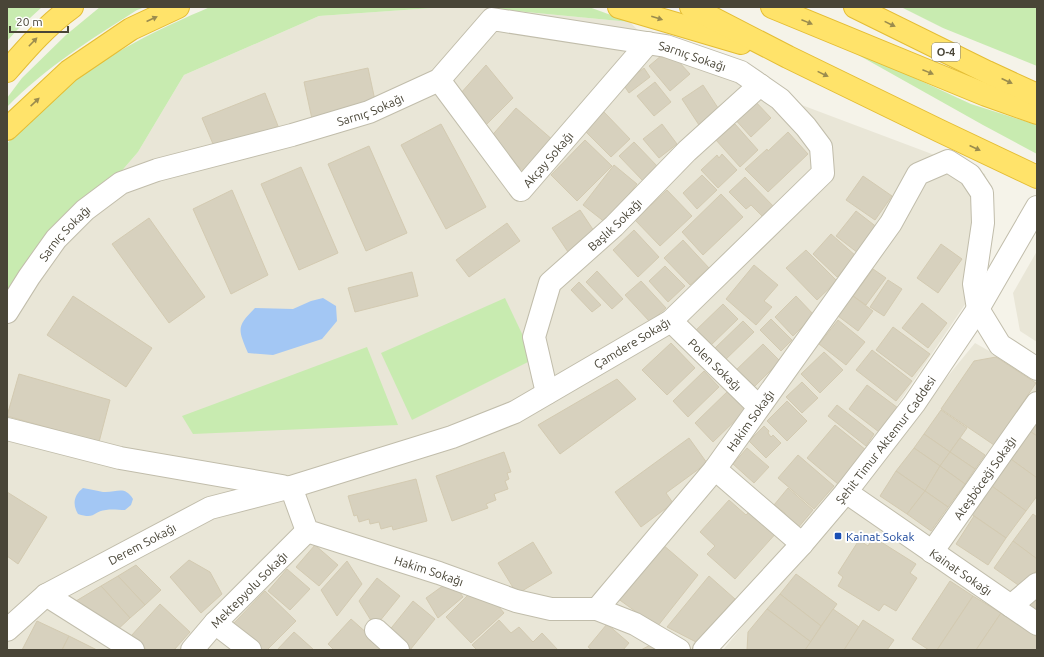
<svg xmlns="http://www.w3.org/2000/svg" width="1044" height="657" font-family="Ubuntu,sans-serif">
	<rect width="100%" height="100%" fill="#f5f3e9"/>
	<!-- residential -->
	<g fill="#e9e6d7">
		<path d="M447 7H475L630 22 653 46 783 98 985 174 991 209 972 294 847 480 692 650H7V315L32 275 138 152 184 75 319 16Z"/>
		<path d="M1037 251V342L1020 331 1013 293Z"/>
		<path d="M975 343 1037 378V650H723Z"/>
	</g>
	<!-- green -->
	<g fill="#c8ebb0">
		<path d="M7 7H42L18 29 7 41Z"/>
		<path d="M100 7H145L137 10C91 39 45 68 7 107V98L22 78 66 35Z"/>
		<path d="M210 7H447L319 16 184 75 138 152 32 275 7 315V144L13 136C30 120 47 104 65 89 108 53 159 29 210 7Z"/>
		<path d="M475 7H589L630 22Z"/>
		<path d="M901 7H1037V66L943 28Z"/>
		<path d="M828 38 971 104 1037 125V154L983 125Z"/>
		<path d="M505 298 534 359 412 420 381 353Z"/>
		<path d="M367 347 398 425 193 434 182 416Z"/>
	</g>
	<!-- water -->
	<g fill="#a3c7f4">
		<path d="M323 298 336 306 337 321 322 339 273 355 248 353C238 329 236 327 255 308L293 309 311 301Z"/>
		<path d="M83 488C90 489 97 491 103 492 117 493 124 485 133 499L131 505 125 510C119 510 112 509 106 510 93 511 96 520 78 514 72 504 74 495 83 488Z"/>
	</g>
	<!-- building -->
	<g fill="#d7d1be" stroke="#d3cab1">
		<path d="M668 50 690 74 670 91 649 66Z"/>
		<path d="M486 65 513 98 486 125 460 94Z"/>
		<path d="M368 68 376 105 312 119 304 82Z"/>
		<path d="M644 68 650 77 629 93 623 84Z"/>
		<path d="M655 82 671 102 654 116 637 96Z"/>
		<path d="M703 85 720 111 699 125 682 99Z"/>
		<path d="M265 93 278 126 216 151 202 118Z"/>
		<path d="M753 99 771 118 751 137 733 117Z"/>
		<path d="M516 108 554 141 526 173 488 140Z"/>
		<path d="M604 112 630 139 611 157 585 131Z"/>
		<path d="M441 124 486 207 446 229 401 145Z"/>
		<path d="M662 124 677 144 659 158 643 139Z"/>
		<path d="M735 124 758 150 740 167 716 140Z"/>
		<path d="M788 132 808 154 768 192 745 169 767 149 768 151Z"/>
		<path d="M585 140 612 166 577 201 551 175Z"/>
		<path d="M634 142 658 167 643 181 619 156Z"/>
		<path d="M369 146 407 233 366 251 328 164Z"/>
		<path d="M722 154 737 170 718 188 701 170 717 155 719 158Z"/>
		<path d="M614 165 637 184 606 223 583 205Z"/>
		<path d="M301 167 338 253 299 270 261 184Z"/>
		<path d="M702 175 717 190 697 209 683 193Z"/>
		<path d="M863 176 892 196 875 220 846 200Z"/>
		<path d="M745 177 775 208 764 218 751 205 746 209 729 192Z"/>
		<path d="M232 190 268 275 231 294 193 209Z"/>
		<path d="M667 190 692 216 660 246 635 220Z"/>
		<path d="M721 194 743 217 703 255 682 232Z"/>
		<path d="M580 210 598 237 570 255 552 228Z"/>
		<path d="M856 211 878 228 858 253 836 236Z"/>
		<path d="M149 218 205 297 169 323 112 244Z"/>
		<path d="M507 223 520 241 469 277 456 260Z"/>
		<path d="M634 230 659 257 638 277 613 250Z"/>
		<path d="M831 234 856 256 837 277 813 254Z"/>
		<path d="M683 240 709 268 690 285 664 258Z"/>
		<path d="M941 244 962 259 938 293 917 278Z"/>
		<path d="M806 250 837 281 817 300 786 268Z"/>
		<path d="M754 265 778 285 764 301 772 307 756 325 726 299Z"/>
		<path d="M665 266 685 286 668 302 649 281Z"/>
		<path d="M873 269 886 278 866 305 853 296Z"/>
		<path d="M597 271 623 299 612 309 586 282Z"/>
		<path d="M412 272 418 296 355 312 348 288Z"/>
		<path d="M888 280 902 289 884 316 870 307Z"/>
		<path d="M641 281 666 308 650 322 625 295Z"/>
		<path d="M579 282 601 305 592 312 571 290Z"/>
		<path d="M73 296 152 348 126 387 47 335Z"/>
		<path d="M796 296 814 315 793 336 775 317Z"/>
		<path d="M853 296 873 311 858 331 838 316Z"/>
		<path d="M922 303 947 323 928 348 902 328Z"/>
		<path d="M723 304 738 319 709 347 694 332Z"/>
		<path d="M771 319 792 340 781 351 760 330Z"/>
		<path d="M838 320 865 342 846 365 819 344Z"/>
		<path d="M743 321 754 332 724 361 713 350Z"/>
		<path d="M893 327 930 354 912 377 876 350Z"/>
		<path d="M671 343 695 368 667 395 642 370Z"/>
		<path d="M763 344 780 361 752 389 735 371Z"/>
		<path d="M872 350 912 381 896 401 856 370Z"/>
		<path d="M824 352 843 370 820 393 801 374Z"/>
		<path d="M996 357 1036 383 994 445 941 409 974 361Z"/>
		<path d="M704 371 719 387 688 417 673 401Z"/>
		<path d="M19 374 110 400 99 442 7 416Z"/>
		<path d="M617 379 636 399 560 454 538 425Z"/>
		<path d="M802 382 818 398 802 413 786 397Z"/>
		<path d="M867 385 898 408 879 432 849 409Z"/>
		<path d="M729 390 747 409 713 442 695 423Z"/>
		<path d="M787 401 807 421 787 441 767 421Z"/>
		<path d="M837 405 874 434 866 446 828 416Z"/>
		<path d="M941 410 967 428 950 452 924 434Z"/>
		<path d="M1037 416V436L1028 430Z"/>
		<path d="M835 425 866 450 838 484 807 458Z"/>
		<path d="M764 426 769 431 768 433 771 437 773 435 781 443 766 458 749 441Z"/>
		<path d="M1028 430 1037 436V478L1008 457Z"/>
		<path d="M924 434 950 452 940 466 914 448Z"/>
		<path d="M689 438 707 463 666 493 673 503 641 527 615 492Z"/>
		<path d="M960 438 985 455 975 469 950 452Z"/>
		<path d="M747 448 769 467 754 483 733 464Z"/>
		<path d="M914 448 940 466 925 491 896 471Z"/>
		<path d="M504 452 511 472 507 473 509 479 505 481 508 489 494 494 496 500 486 504 488 508 452 521 436 476Z"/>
		<path d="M950 452 975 469 965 484 940 466Z"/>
		<path d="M798 455 834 486 814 509 778 478Z"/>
		<path d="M1008 457 1037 478V496L1026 511 989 484Z"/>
		<path d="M940 466 965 484 948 507 925 491Z"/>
		<path d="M896 471 925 491 907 514 880 496Z"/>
		<path d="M416 479 427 521 393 530 392 526 381 529 379 522 370 524 369 519 359 522 357 515 354 516 348 496Z"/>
		<path d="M989 484 1026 511 1006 538 970 513Z"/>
		<path d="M788 488 813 510 797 529 783 517 785 513 774 505Z"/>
		<path d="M925 491 948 507 931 531 907 514Z"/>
		<path d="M7 492 47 517 18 564 7 556Z"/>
		<path d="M729 500 746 515 752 509 778 531 735 579 707 554 715 546 700 532Z"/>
		<path d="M1033 514 1037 517V559L1013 541Z"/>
		<path d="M974 516 1006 538 988 565 956 544Z"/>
		<path d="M873 537 916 564 910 573 917 578 896 611 884 604 879 611 838 586 843 577 838 573 859 540 868 546Z"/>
		<path d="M1013 541 1037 559V570L1021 587 994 568Z"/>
		<path d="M533 542 552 573 517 594 498 563Z"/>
		<path d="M662 544 698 575 657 627 617 598Z"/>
		<path d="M315 545 338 565 319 586 296 567Z"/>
		<path d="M189 560 210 572 222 594 201 613 170 577Z"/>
		<path d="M347 561 362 584 337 616 321 590Z"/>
		<path d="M136 565 161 590 145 605 118 576Z"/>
		<path d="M287 569 310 589 290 610 268 591Z"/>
		<path d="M796 574 837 604 821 626 780 594Z"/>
		<path d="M118 576 145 605 130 618 101 586Z"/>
		<path d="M709 576 735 599 696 642 667 627Z"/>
		<path d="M377 578 400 596 375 627 359 601Z"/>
		<path d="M451 580 463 597 438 618 426 598Z"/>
		<path d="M950 581 973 596 937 650H929L912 639Z"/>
		<path d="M101 586 130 618 115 632 76 601Z"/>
		<path d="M265 591 296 621 267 650H259L233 624Z"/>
		<path d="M1037 591V611L1028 606Z"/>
		<path d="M470 593 499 607 504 613 471 643 446 617Z"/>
		<path d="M780 594 821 626 811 642 767 609Z"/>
		<path d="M973 596 1001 613 976 650H937Z"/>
		<path d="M413 601 435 619 410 650 388 632Z"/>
		<path d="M160 604 190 632 174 650H147L131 636Z"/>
		<path d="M767 609 811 642 805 650H747L748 632Z"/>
		<path d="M833 609 859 627 844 650H805Z"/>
		<path d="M1001 613 1037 637V650H976Z"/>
		<path d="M351 619 386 650H334L328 644Z"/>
		<path d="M499 620 511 633 519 627 533 642 542 633 558 650H477L472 645Z"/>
		<path d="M863 620 894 640 887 650H844Z"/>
		<path d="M37 621 69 636 62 650H22Z"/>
		<path d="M607 624 629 643 623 650H592L588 647Z"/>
		<path d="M294 632 313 649 311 650H277Z"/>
		<path d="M69 636 97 650H62Z"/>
		<path d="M654 643 660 650H641Z"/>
	</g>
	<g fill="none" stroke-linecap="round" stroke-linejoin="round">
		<defs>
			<g id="minor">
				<path id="s1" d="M439 80 521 190 648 43"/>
				<path id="s2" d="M7 312 29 277 56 239 85 210 121 183 157 170 292 135 369 112 439 80 492 19 666 46 741 72 780 99 806 127 821 147 823 173 671 321 515 412 452 437 291 487 210 508 46 595 7 630"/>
				<path id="s3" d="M671 321 759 407"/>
				<path id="s4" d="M547 393 534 337 550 283 614 226 687 151 760 85"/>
				<path d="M7 429 120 458 282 486"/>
				<path d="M715 469 802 544"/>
				<path id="s5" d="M291 487 307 531 439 573 516 601 551 609H597L635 624 679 650"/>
				<path id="s6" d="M846 492 1037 624"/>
				<path id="s7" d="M932 552 1037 403"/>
				<path d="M46 595 133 650"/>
				<path d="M1011 606 1037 584"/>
				<path id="s8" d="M597 609 715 469 891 223 918 174 948 161 970 175 982 193 983 223 974 284 978 309 1000 345 1037 369"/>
				<path d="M215 623 250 650"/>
				<path d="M376 630 398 650"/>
				<path id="s9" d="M192 650 215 623 307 531"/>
				<path id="s10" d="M704 650 802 544 846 492 914 404 978 309 1037 207"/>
			</g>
			<g id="highway">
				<path d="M619 7 741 43"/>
				<path d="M691 7 788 57 940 131 1037 177"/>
				<path d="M772 7 986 95 1037 113"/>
				<path d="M855 7 987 72 1037 95"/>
				<path d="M7 71C27 48 47 25 72 7"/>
				<path d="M7 129 69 71 131 29 178 7"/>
			</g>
		</defs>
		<!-- minor casing -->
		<use href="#minor" stroke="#c1bdab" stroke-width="24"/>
		<!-- highway casing -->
		<use href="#highway" stroke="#e4bd34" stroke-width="24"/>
		<!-- minor -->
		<use href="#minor" stroke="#fff" stroke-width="22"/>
		<!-- highway -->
		<use href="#highway" stroke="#ffe36a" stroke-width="22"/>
	</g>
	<!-- one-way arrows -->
	<defs><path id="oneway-solid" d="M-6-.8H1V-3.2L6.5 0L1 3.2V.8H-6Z"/></defs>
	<g fill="#9b8c4e">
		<use href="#oneway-solid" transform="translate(657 18) rotate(17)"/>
		<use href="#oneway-solid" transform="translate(152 19) rotate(-25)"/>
		<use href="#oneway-solid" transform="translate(807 22) rotate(22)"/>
		<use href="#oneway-solid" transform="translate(890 24) rotate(26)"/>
		<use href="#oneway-solid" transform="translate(33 42) rotate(-46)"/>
		<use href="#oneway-solid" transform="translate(928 72) rotate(22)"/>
		<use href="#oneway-solid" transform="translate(823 74) rotate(26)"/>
		<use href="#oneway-solid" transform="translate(1007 81) rotate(25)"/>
		<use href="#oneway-solid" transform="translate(35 102) rotate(-43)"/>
		<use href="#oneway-solid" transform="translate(975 148) rotate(25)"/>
	</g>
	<!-- markers -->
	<rect fill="#1a4fb4" stroke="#fff" stroke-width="1.5" x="834" y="532" width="8" height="8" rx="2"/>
	<g text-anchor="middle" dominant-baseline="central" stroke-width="4" stroke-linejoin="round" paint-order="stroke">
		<!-- shield labels -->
		<rect fill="#fff" stroke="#807d73" stroke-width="1" x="932" y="43" width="28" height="18" rx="3"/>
		<g font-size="11" font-weight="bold" fill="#494537">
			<text x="946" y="52">O-4</text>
		</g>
		<!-- street labels -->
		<g font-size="12" fill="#494537" stroke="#fff">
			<text stroke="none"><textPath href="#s2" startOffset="794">Sarnıç Sokağı</textPath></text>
			<text stroke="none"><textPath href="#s2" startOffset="434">Sarnıç Sokağı</textPath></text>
			<text stroke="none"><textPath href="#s1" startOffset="178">Akçay Sokağı</textPath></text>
			<text stroke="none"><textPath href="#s4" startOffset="201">Başlık Sokağı</textPath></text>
			<text stroke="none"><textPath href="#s2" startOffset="98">Sarnıç Sokağı</textPath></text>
			<text transform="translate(632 343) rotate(-31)">Çamdere Sokağı</text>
			<text stroke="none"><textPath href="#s3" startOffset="62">Polen Sokağı</textPath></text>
			<text stroke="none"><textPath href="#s8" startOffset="243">Hakim Sokağı</textPath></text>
			<text stroke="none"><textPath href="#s10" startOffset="278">Şehit Timur Aktemur Caddesi</textPath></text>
			<text stroke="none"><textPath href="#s7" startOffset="91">Ateşböceği Sokağı</textPath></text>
			<text transform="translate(142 544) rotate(-28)">Derem Sokağı</text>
			<text stroke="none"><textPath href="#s5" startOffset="175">Hakim Sokağı</textPath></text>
			<text stroke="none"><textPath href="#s6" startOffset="140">Kainat Sokağı</textPath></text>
			<text stroke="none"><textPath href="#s9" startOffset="83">Mektepyolu Sokağı</textPath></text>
		</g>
		<!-- transit labels -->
		<g font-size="12" fill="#164399" stroke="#fff" text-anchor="start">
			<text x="846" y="536">Kainat Sokak</text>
		</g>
	</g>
	<!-- border -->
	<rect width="1044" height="657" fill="none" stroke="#494537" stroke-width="16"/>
	<!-- scale -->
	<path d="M10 26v6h58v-6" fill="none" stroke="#494537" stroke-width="2"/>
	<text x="16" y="26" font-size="12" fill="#494537" stroke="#ffffff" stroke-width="3" paint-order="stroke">20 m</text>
</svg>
